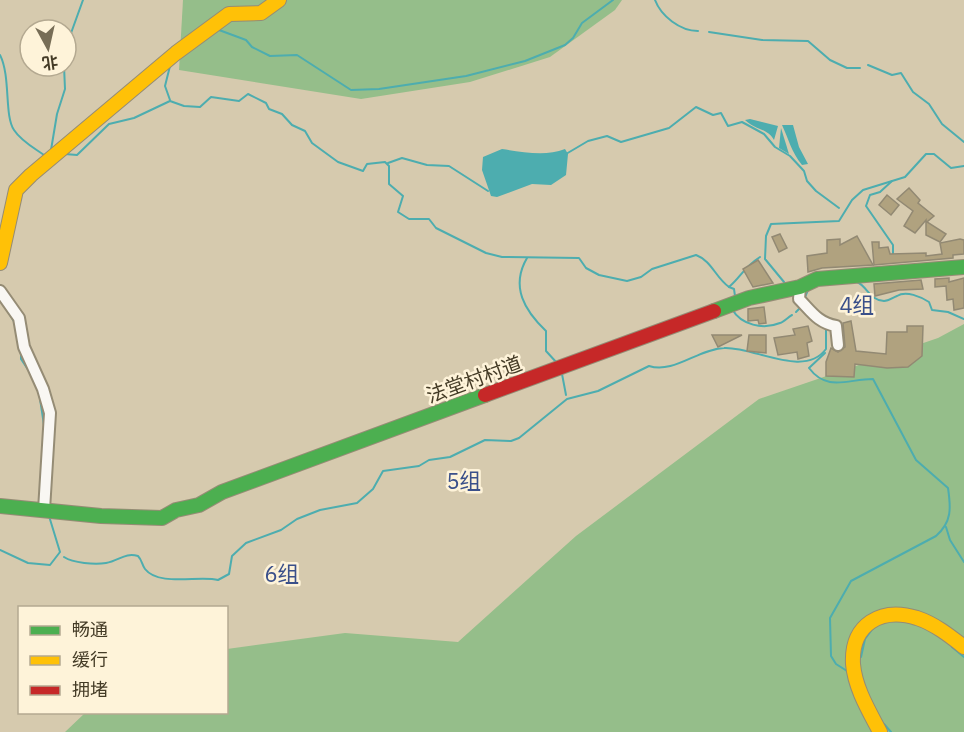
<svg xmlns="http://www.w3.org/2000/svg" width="964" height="732" font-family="'IBM Plex Sans','Noto Sans SC',sans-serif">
	<rect width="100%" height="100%" fill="#d6caae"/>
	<!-- forest -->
	<g fill="#95be8a">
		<path d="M183 0H622L615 10 550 57 470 82 361 99 179 70Z"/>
		<path d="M964 324V732H65L85 713 226 712 227 649 345 633 458 642 576 536 759 399 938 338Z"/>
	</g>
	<!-- water -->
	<g fill="#4dadaf">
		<path d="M750 119 778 126 774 140C767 128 755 130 745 120Z"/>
		<path d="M782 125H793L799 147 808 164 802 165C791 151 789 140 782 125Z"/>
		<path d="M781 128 789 154 779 148Z"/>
		<path d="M502 149C523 152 545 157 565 149L568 154 566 175 551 185 532 184 497 197 491 196 482 170 483 157Z"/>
	</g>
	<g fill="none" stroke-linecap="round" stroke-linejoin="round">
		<!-- stream -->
		<g stroke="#4dadaf" stroke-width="2">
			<path d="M655 0C661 16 680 31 698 31"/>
			<path d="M219 30 246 40 252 47 270 56 297 55 351 90 379 89 466 76 525 61 565 45 573 38 582 23 613 0"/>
			<path d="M709 32 762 40 808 41 830 60 847 68H860"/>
			<path d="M66 47 83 0"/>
			<path d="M0 55C11 77 4 115 14 130 21 141 34 148 44 155"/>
			<path d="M868 65 892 75 901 73 913 92 929 104 942 124 964 142"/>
			<path d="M170 100 165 86 170 66"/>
			<path d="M51 150 57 114 65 89 64 66"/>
			<path d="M65 154 77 155 109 124 134 118 170 101 184 106 200 107 211 97 239 101 248 94 266 103 269 109 282 114 292 125 305 131 312 143 338 162 363 171 367 164 385 162 389 166V184L403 196 398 212 409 219H429L436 228 486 253 502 257 579 258 586 268 599 275 627 281 641 277 652 269 696 255C712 261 715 277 729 287 741 277 744 267 760 257"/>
			<path d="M566 154 588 141 607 136 621 142 669 128 696 107 713 115 721 113 728 126 742 122 764 134 775 147 790 156 804 171 807 181 816 191 839 208"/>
			<path d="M388 163 402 158 427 165 449 166 488 191"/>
			<path d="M892 181 880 192 870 195 866 206 893 245V257"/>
			<path d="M527 258C510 287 525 311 546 331V351L557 363"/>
			<path d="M784 282 765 259 766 236 771 224 839 221 852 200 863 190 905 177 926 154H934L951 168 964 166"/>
			<path d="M857 282C868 287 869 300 884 301 889 301 892 298 897 296 906 290 921 297 929 302L932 310 948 312 964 319"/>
			<path d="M729 287 734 289 735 296"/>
			<path d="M805 297 808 290"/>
			<path d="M732 309C741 325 763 330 780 323 784 322 788 317 792 315"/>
			<path d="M7 310 15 323"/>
			<path d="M796 312 800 308"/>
			<path d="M21 352V359L29 371"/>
			<path d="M825 353 809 368C827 392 848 379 873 379L916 460 948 488C951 508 952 522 936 536L851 581 830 618 831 656 836 664 847 671"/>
			<path d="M562 374 566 395"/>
			<path d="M39 392 44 425"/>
			<path d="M946 527 950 540 964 562"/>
			<path d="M0 550 28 563 50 565 60 552 49 516"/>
			<path d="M64 557C73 563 95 565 106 563 119 561 125 552 138 556 142 560 142 565 145 569 159 587 200 575 218 580L229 574 232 556 246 543 281 530 297 519 320 510 357 503 373 489 383 471 419 466 429 460 450 457 485 440 511 441 519 438 567 399 598 391 649 366C674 374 698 349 724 348 753 346 804 379 826 349V326"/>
			<path d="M952 647 964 657"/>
			<path d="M861 657 865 639 874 627"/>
			<path d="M884 724 891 732"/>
		</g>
	</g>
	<!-- building -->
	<g fill="#b0a27f" stroke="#928973" stroke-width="1.5">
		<path d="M909 188 920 200 918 203 934 216 927 222 946 234 940 242 926 235V220L915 233 904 226 913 211 897 199Z"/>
		<path d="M887 195 899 205 891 215 879 205Z"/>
		<path d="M780 234 787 248 779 252 772 237Z"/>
		<path d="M857 236 873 265 822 268 808 272 807 256 827 253V240L840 239V245Z"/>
		<path d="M960 239 964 240V254L953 255V258L874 265 872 242H879V248L888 247 890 254 926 253V256L942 254 940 243Z"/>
		<path d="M758 260 773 283 753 287 743 269Z"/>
		<path d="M949 278V282L964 278V308L954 310 953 299 947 300 946 286 935 287V279Z"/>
		<path d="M921 280 923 289 899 290 875 296 874 284Z"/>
		<path d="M764 307 766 323 759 324 758 320 748 321V309Z"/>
		<path d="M851 321 856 351 886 354 887 332H907V326H923L922 356 908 367 887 368 855 364 854 377 826 376V362L831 348 838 352 845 347 843 323Z"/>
		<path d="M808 326 812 341 807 343 809 356 798 359 797 352 778 355 774 338 795 335 793 329Z"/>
		<path d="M712 335H742L718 347Z"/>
		<path d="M749 335H766V353L747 351Z"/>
	</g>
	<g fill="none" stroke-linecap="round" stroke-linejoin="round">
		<defs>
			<g id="street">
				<path d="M800 287 799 299C811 311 818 323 836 326L838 345"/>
				<path d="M0 291 19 318 24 347 43 389 50 413 44 510"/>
			</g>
			<g id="fast">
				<path d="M714 311 749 298 800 287 817 279 964 267"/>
				<path d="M0 506 101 516 162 518 176 510 199 505 222 492 485 395"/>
			</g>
			<g id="slow">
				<path d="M0 263 16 190 31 175 176 53 229 14 261 13 279 0"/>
				<path d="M880 732C869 711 855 688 853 664 851 624 881 607 917 618 935 624 950 636 964 647"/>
			</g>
			<path id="jam" d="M485 395 714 311"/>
		</defs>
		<!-- street casing -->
		<use href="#street" stroke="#958c75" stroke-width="14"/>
		<!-- fast casing -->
		<use href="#fast" stroke="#958c75" stroke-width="16"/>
		<!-- slow casing -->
		<use href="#slow" stroke="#958c75" stroke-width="16"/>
		<!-- jam casing -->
		<use href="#jam" stroke="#958c75" stroke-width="16"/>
		<!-- street -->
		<use href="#street" stroke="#f9f7f3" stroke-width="10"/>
		<!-- fast -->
		<use href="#fast" stroke="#4caf50" stroke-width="14"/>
		<!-- slow -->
		<use href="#slow" stroke="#ffc107" stroke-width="14"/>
		<!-- jam -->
		<use href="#jam" stroke="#c62828" stroke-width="14"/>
	</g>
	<g text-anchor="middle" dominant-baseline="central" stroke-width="5" stroke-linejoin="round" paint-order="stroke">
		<!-- street labels -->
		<g font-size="20" fill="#443b26" stroke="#fef3d9">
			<text transform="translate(474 379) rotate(-20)">法堂村村道</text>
		</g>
		<!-- quarter labels -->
		<g font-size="22" fill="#3b508a" stroke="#fef3d9">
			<text x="857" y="304">4组</text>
			<text x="464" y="480">5组</text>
			<text x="282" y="573">6组</text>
		</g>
	</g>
	<!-- legend -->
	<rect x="18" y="606" width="210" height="108" fill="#fef3d9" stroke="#b4a991" stroke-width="1.5"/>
	<rect x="30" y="626" width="30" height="9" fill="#4caf50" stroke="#b4a991" stroke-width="1.5"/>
	<text x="72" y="636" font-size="18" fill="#443b26">畅通</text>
	<rect x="30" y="656" width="30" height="9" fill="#ffc107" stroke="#b4a991" stroke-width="1.5"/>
	<text x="72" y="666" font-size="18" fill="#443b26">缓行</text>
	<rect x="30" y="686" width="30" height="9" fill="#c62828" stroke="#b4a991" stroke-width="1.5"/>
	<text x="72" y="696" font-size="18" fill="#443b26">拥堵</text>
	<!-- north arrow -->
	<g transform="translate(48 48) rotate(172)"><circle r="28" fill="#fef3d9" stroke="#b4a991" stroke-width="1.5"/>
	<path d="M0-4.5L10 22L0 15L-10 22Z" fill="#776d56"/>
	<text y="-9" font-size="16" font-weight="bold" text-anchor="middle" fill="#443b26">北</text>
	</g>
</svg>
